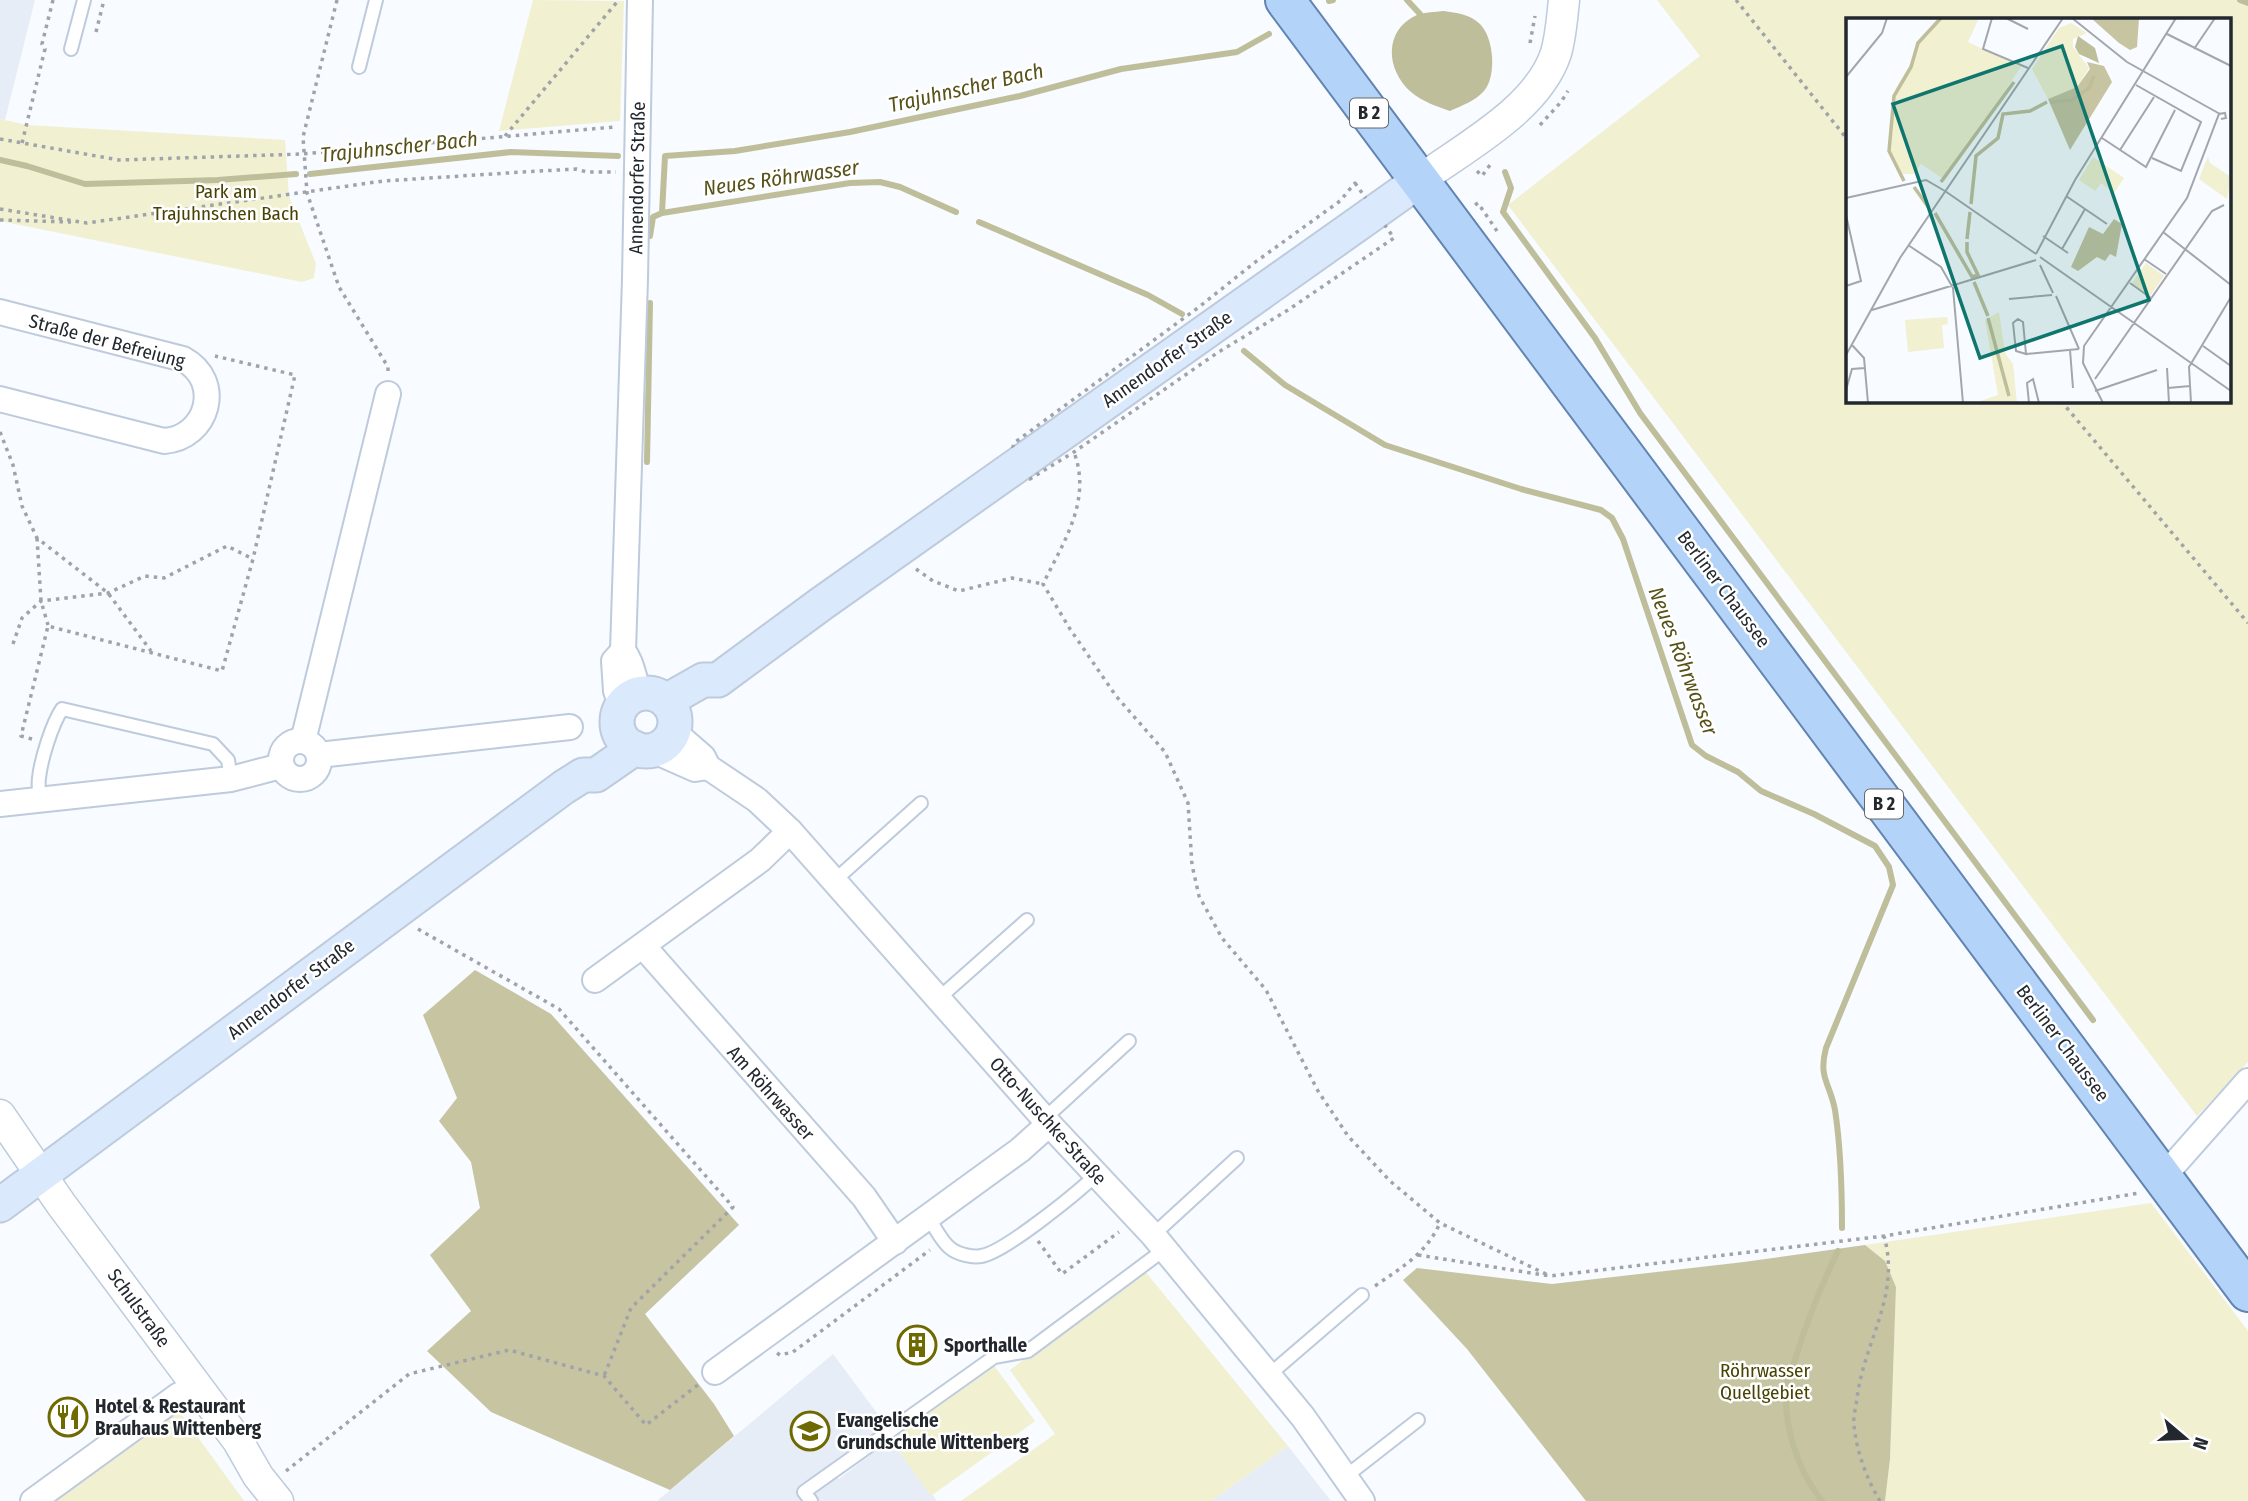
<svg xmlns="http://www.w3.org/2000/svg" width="2248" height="1501" font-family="'Fira Sans Condensed',sans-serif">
	<rect width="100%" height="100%" fill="#f8fbff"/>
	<!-- built -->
	<g fill="#e6edf7">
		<path d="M0 0H35L5 120 0 119Z"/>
		<path d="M833 1354 886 1425 830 1468 839 1479 890 1439 937 1501H657Z"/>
		<path d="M1288 1446 1331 1501H1211Z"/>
	</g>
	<!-- green -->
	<g fill="#f1f0d1" fill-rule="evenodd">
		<path d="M533 0 624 1 620 121 499 131Z"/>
		<path d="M1657 0H2248V1062L2197 1116 1508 205 1700 56ZM1847 19H2229V401H1847Z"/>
		<path d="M0 119 27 125 285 140 289 196 316 264 314 278 302 282 0 221Z"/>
		<path d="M2151 1203 2248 1331V1501H1885L1890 1459 1896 1287 1885 1261 1865 1245Z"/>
		<path d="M1144 1270 1288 1446 1211 1501H961L1055 1434 1010 1370Z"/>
		<path d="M993 1364 1035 1421 931 1496 890 1439Z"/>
		<path d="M176 1407 244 1501H47Z"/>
	</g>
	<!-- forest -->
	<g fill="#c6c4a1">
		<path d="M475 970 551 1014 739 1225 645 1314 714 1404 734 1436 670 1490 491 1412 427 1351 471 1311 430 1255 480 1208 471 1162 439 1121 457 1098 423 1015Z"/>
		<path d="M1865 1245 1885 1261 1896 1287 1890 1459 1885 1501H1586L1467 1349 1403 1280 1417 1268 1552 1284 1744 1262Z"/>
	</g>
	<!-- water -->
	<path fill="#bfbe9b" d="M1444 11C1456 13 1470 14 1480 24 1494 38 1497 76 1484 91 1475 101 1461 106 1450 111 1436 106 1423 102 1411 92 1386 70 1383 30 1417 15 1425 12 1435 12 1444 11Z"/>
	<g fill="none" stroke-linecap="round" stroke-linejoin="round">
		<!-- stream -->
		<g stroke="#bfbe9b" stroke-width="6">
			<path d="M1407 0 1420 14 1422 21"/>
			<path d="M2240 0 2248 3"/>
			<path d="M1329 1 1333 0"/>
			<path d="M0 160 27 166 85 184 218 180 296 174"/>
			<path d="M1505 172 1511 188 1503 212 1595 338 1640 413 2093 1020"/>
			<path d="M310 174 511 152 618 156"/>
			<path d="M956 212 900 187 880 182 850 183 662 213 665 156 735 151 850 132 1020 96 1121 69 1237 52 1269 34"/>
			<path d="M979 222 1148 295 1182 314"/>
			<path d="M650 236 653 217 662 213"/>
			<path d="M1244 351 1285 385 1385 445 1521 489 1601 510 1612 518 1623 539 1692 745 1706 756 1738 772 1761 791 1814 814 1875 846 1889 867 1893 885 1826 1048C1818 1078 1830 1083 1835 1110 1841 1149 1842 1189 1842 1228"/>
			<path d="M647 462 650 303"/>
			<path d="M1822 1501C1798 1471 1784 1428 1786 1389 1787 1379 1792 1367 1796 1357 1807 1320 1821 1286 1838 1251"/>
		</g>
		<defs>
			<g id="service">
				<path d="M71 49 84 0"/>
				<path d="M359 67 376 0"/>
				<path d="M40 800C39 793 38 785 39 778 41 759 52 724 62 709L213 744 228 760 231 779"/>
				<path d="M834 881 921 803"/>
				<path d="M938 999 1027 920"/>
				<path d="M1044 1119 1129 1041"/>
				<path d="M928 1217C935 1227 941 1241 950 1248 957 1254 973 1258 981 1256 1004 1253 1078 1192 1096 1175"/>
				<path d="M1153 1235 1237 1158"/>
				<path d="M1269 1375 1362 1295"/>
				<path d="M1345 1477 1418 1420"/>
				<path d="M811 1501 804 1492 994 1357 1028 1351 1165 1249"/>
			</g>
			<g id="minor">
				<path d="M0 312 183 359C224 381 208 438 164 441L0 399"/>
				<path d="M623 651 635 279 640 0"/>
				<path d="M623 651C633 663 633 679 640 693"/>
				<path d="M622 706 616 691 614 661 623 651"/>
				<path d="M673 731 703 757 708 767 757 800 790 831 1049 1124 1153 1235 1303 1417 1362 1501"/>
				<circle cx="300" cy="760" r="19"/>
				<path d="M303 741 388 394"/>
				<path d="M652 750 695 769 708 767"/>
				<path d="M319 755 570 727"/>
				<path d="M0 804 231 779 281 766"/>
				<path d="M643 946 864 1197 895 1242"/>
				<path d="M595 980 760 860 790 831"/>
				<path d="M2163 1177 2248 1081"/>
				<path d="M715 1372 1020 1150 1049 1124"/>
				<path d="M33 1501 179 1395"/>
			</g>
			<g id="tertiary">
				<path d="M1420 180C1465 147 1538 109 1556 53 1561 36 1562 18 1564 0"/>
				<path d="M0 1115 61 1204 238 1441 258 1476 278 1501"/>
			</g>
			<g id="secondary">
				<circle cx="646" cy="722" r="29"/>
				<path d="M666 701 703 680H718L821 604 1420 180"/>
				<path d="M0 1205 564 787 583 775H596L635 748"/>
			</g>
			<path id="primary" d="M1285 0 2248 1292"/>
		</defs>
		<!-- service casing -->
		<use href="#service" stroke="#bdcbdc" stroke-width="16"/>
		<!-- minor casing -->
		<use href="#minor" stroke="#bdcbdc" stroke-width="28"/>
		<!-- tertiary casing -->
		<use href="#tertiary" stroke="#bdcbdc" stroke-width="33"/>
		<!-- secondary casing -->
		<use href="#secondary" stroke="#bdcbdc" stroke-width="37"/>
		<!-- primary casing -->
		<use href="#primary" stroke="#6184b0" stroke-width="42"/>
		<!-- path -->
		<g stroke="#a0a4a9" stroke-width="3.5" stroke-dasharray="3.5 5" stroke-linecap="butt">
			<path d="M337 0 303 137 307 193 339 287 388 367V374"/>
			<path d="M1736 0 1847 139"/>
			<path d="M96 32 104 0"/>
			<path d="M1530 43 1535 16"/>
			<path d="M1540 125 1561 102 1568 91"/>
			<path d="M505 136 617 2"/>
			<path d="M0 139 119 160 302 154 614 127"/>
			<path d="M22 143 45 49 42 44 53 0"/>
			<path d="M1477 171 1482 176 1490 165"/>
			<path d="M1355 183 1394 238 1288 310 1217 353 1074 452 1030 479 1007 472 1014 443 1199 307 1254 263 1340 201Z"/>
			<path d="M1475 205 1478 203 1497 231"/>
			<path d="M0 209 87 223 383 181 523 172 576 169 587 172H616"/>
			<path d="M0 220 71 222"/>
			<path d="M2061 401 2248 623"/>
			<path d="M0 432 13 465 22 506 37 538 108 593 151 651"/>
			<path d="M1075 455C1091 502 1063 543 1043 584L1070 629 1116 696 1165 752 1188 803 1192 865 1199 896 1222 938 1266 990 1318 1091 1348 1136 1390 1181 1440 1223 1550 1276"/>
			<path d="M37 538 41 601 48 625"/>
			<path d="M916 569 933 581 959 591 1012 578 1043 584"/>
			<path d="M13 644 22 618 41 601 108 593 145 576 164 578 227 546 253 559"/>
			<path d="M32 739 21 736 48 626 222 671 253 559 295 375 215 356"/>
			<path d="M418 929 559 1009 733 1207 631 1308 604 1376"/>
			<path d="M1038 1241 1062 1274 1119 1232"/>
			<path d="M1418 1255 1550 1276 1884 1236 2139 1193"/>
			<path d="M1375 1286C1402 1267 1426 1254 1440 1223"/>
			<path d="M777 1353 780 1355 793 1352 930 1250"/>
			<path d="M286 1471 409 1374 509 1350 604 1376 646 1425 699 1384"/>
			<path d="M1880 1501C1867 1480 1856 1450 1854 1425 1853 1416 1856 1407 1857 1398 1864 1341 1901 1296 1884 1236"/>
		</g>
		<!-- service -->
		<use href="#service" stroke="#fff" stroke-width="12"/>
		<!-- minor -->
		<use href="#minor" stroke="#fff" stroke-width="24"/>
		<!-- tertiary -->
		<use href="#tertiary" stroke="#fff" stroke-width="30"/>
		<!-- secondary -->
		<use href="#secondary" stroke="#dae9fc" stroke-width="33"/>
		<!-- primary -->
		<use href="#primary" stroke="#b4d3f9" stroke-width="38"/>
	</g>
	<!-- icons -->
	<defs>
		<symbol id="building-ring" viewBox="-11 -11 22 22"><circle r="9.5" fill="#fff" stroke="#6f6901" stroke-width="1.5"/><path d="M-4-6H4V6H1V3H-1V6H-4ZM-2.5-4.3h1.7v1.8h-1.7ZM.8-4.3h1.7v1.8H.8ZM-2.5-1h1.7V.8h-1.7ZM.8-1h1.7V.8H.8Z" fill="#6f6901"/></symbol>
		<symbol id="restaurant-ring" viewBox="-11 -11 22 22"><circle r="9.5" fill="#fff" stroke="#6f6901" stroke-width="1.5"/><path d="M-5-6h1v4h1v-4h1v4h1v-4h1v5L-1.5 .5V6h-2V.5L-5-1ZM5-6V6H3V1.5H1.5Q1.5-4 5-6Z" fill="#6f6901"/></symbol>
		<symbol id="school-ring" viewBox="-11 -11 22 22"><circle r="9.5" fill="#fff" stroke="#6f6901" stroke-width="1.5"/><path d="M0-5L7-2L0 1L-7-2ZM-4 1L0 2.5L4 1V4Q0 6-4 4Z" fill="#6f6901"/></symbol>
	</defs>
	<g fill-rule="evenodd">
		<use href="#building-ring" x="895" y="1323" width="44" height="44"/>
		<use href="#restaurant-ring" x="46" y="1395" width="44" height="44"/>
		<use href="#school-ring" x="788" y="1409" width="44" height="44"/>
	</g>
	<g text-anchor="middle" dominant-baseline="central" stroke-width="5" stroke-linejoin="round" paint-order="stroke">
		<!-- shield labels -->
		<g fill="#fff" stroke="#65686d" stroke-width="2">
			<rect x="1350" y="98.5" width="38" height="29" rx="5"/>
			<rect x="1865" y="789.5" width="38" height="29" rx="5"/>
		</g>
		<g font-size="18" font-weight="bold" fill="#23282f">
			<text x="1369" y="113">B 2</text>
			<text x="1884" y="804">B 2</text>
		</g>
		<!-- street labels -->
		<g font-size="19" fill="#23282f" stroke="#fff">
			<text transform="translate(637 178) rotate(-89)">Annendorfer Straße</text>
			<text transform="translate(107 341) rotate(15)">Straße der Befreiung</text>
			<text transform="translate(1167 359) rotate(-35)">Annendorfer Straße</text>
			<text transform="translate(1724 589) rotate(53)">Berliner Chaussee</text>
			<text transform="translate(291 989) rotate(-37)">Annendorfer Straße</text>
			<text transform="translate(2063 1043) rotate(53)">Berliner Chaussee</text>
			<text transform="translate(771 1093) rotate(48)">Am Röhrwasser</text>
			<text transform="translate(1048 1121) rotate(48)">Otto-Nuschke-Straße</text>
			<text transform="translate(139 1308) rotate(54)">Schulstraße</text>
		</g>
		<!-- park labels -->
		<g font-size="19" fill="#484303" stroke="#fff">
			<text x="226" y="191">Park am<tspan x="226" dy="22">Trajuhnschen Bach</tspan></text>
			<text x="1765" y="1370">Röhrwasser<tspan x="1765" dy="22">Quellgebiet</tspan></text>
		</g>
		<!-- poi labels -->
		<g font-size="19" font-weight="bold" fill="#23282f" stroke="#fff" text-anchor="start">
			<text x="944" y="1345">Sporthalle</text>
			<text x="95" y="1406">Hotel &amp; Restaurant<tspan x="95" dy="22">Brauhaus Wittenberg</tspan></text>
			<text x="837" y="1420">Evangelische<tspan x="837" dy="22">Grundschule Wittenberg</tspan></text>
		</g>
		<!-- water labels -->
		<g font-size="21" font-style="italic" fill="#575218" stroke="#fff">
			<text transform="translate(966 88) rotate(-13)">Trajuhnscher Bach</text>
			<text transform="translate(399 147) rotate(-6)">Trajuhnscher Bach</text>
			<text transform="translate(781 178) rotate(-8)">Neues Röhrwasser</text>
			<text transform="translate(1683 661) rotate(69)">Neues Röhrwasser</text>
		</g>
	</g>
	<!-- overview -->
	<g transform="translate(1846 18)">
		<rect width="385" height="385" fill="#f8fbff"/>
		<path d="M94 0H133L122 24 175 49 99 162 75 146 68 156H57L46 139 43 122 50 70 67 42 72 24ZM225 5 241 15 227 21V29L243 50 231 69 202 81 186 51 213 10ZM362 138 364 145 385 159 381 181 353 161ZM247 139 278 160 268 175 255 165 249 173 233 162ZM300 245 318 258 304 278 286 265ZM153 294 159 335 167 346 171 385H128L152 377 139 302ZM101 299 102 306 96 307 98 330 62 334 59 302Z" fill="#f1f0d1"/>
		<path d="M245 0H293L291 29 284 32 273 25ZM241 44 258 48 266 64 224 132 202 81 231 69 244 51ZM268 201 276 206 270 239 264 236 259 243 251 239 232 253 225 249 243 209 257 216Z" fill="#c6c4a1"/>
		<path d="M232 18 249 30 253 45 233 36 229 29Z" fill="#bfbe9b"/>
		<path fill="none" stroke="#bfbe9b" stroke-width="3.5" d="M204 84 226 82 243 70 248 58M58 163 43 133 48 78 65 49 72 25 95 0M95 164 168 64M68 169 83 190M125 186 130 138 152 120 157 96 184 93 201 84M89 195 126 259 132 257 121 234V224M121 221 124 194M128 264 142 298M142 300 163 378"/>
		<path fill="none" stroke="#a3a7ac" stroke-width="2" d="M146 0 137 31 182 50M160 0 182 11M226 0 281 44 374 96M321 16 385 48M348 31 369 0M0 59 36 15 41 0M290 67 355 104 335 153 306 140M256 120 300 149 329 92M274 132 308 79M99 173 190 236M220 178 261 206M0 180 80 162 99 173M0 197 15 263 0 268M317 214 385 267M197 218 222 235M62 227 95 249 107 270 117 385M216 231 239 191M190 236 229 162 330 0M194 239 385 373M298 241 320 256M194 247 207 275M284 265 305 280M210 278 233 331M163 281 206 277M26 292 190 242M172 301 177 304 180 336 170 333 167 305ZM6 327 18 340 22 385M357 328 385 348M224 332 227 370M180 336 233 331M0 337 54 240 217 0M321 350 323 385M249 361 366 193 378 187M322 370 344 368M0 372 6 351 19 350M249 373 311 352M183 385 181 365 187 361 193 385M257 385 237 345 238 328 341 180 373 96 379 95 380 100 375 101M345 385 343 349 385 279"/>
		<path fill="#0f766e" fill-opacity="0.15" stroke="#0f766e" stroke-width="3.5" d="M216 28 303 282 134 340 47 86Z"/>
		<rect width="385" height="385" fill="none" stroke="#23282f" stroke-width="3.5"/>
	</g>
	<!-- north arrow -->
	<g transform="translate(2185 1438) rotate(109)" stroke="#ffffff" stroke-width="5" paint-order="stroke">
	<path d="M0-5L12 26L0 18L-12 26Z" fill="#23282f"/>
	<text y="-10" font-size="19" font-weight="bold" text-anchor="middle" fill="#23282f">N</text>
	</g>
</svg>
